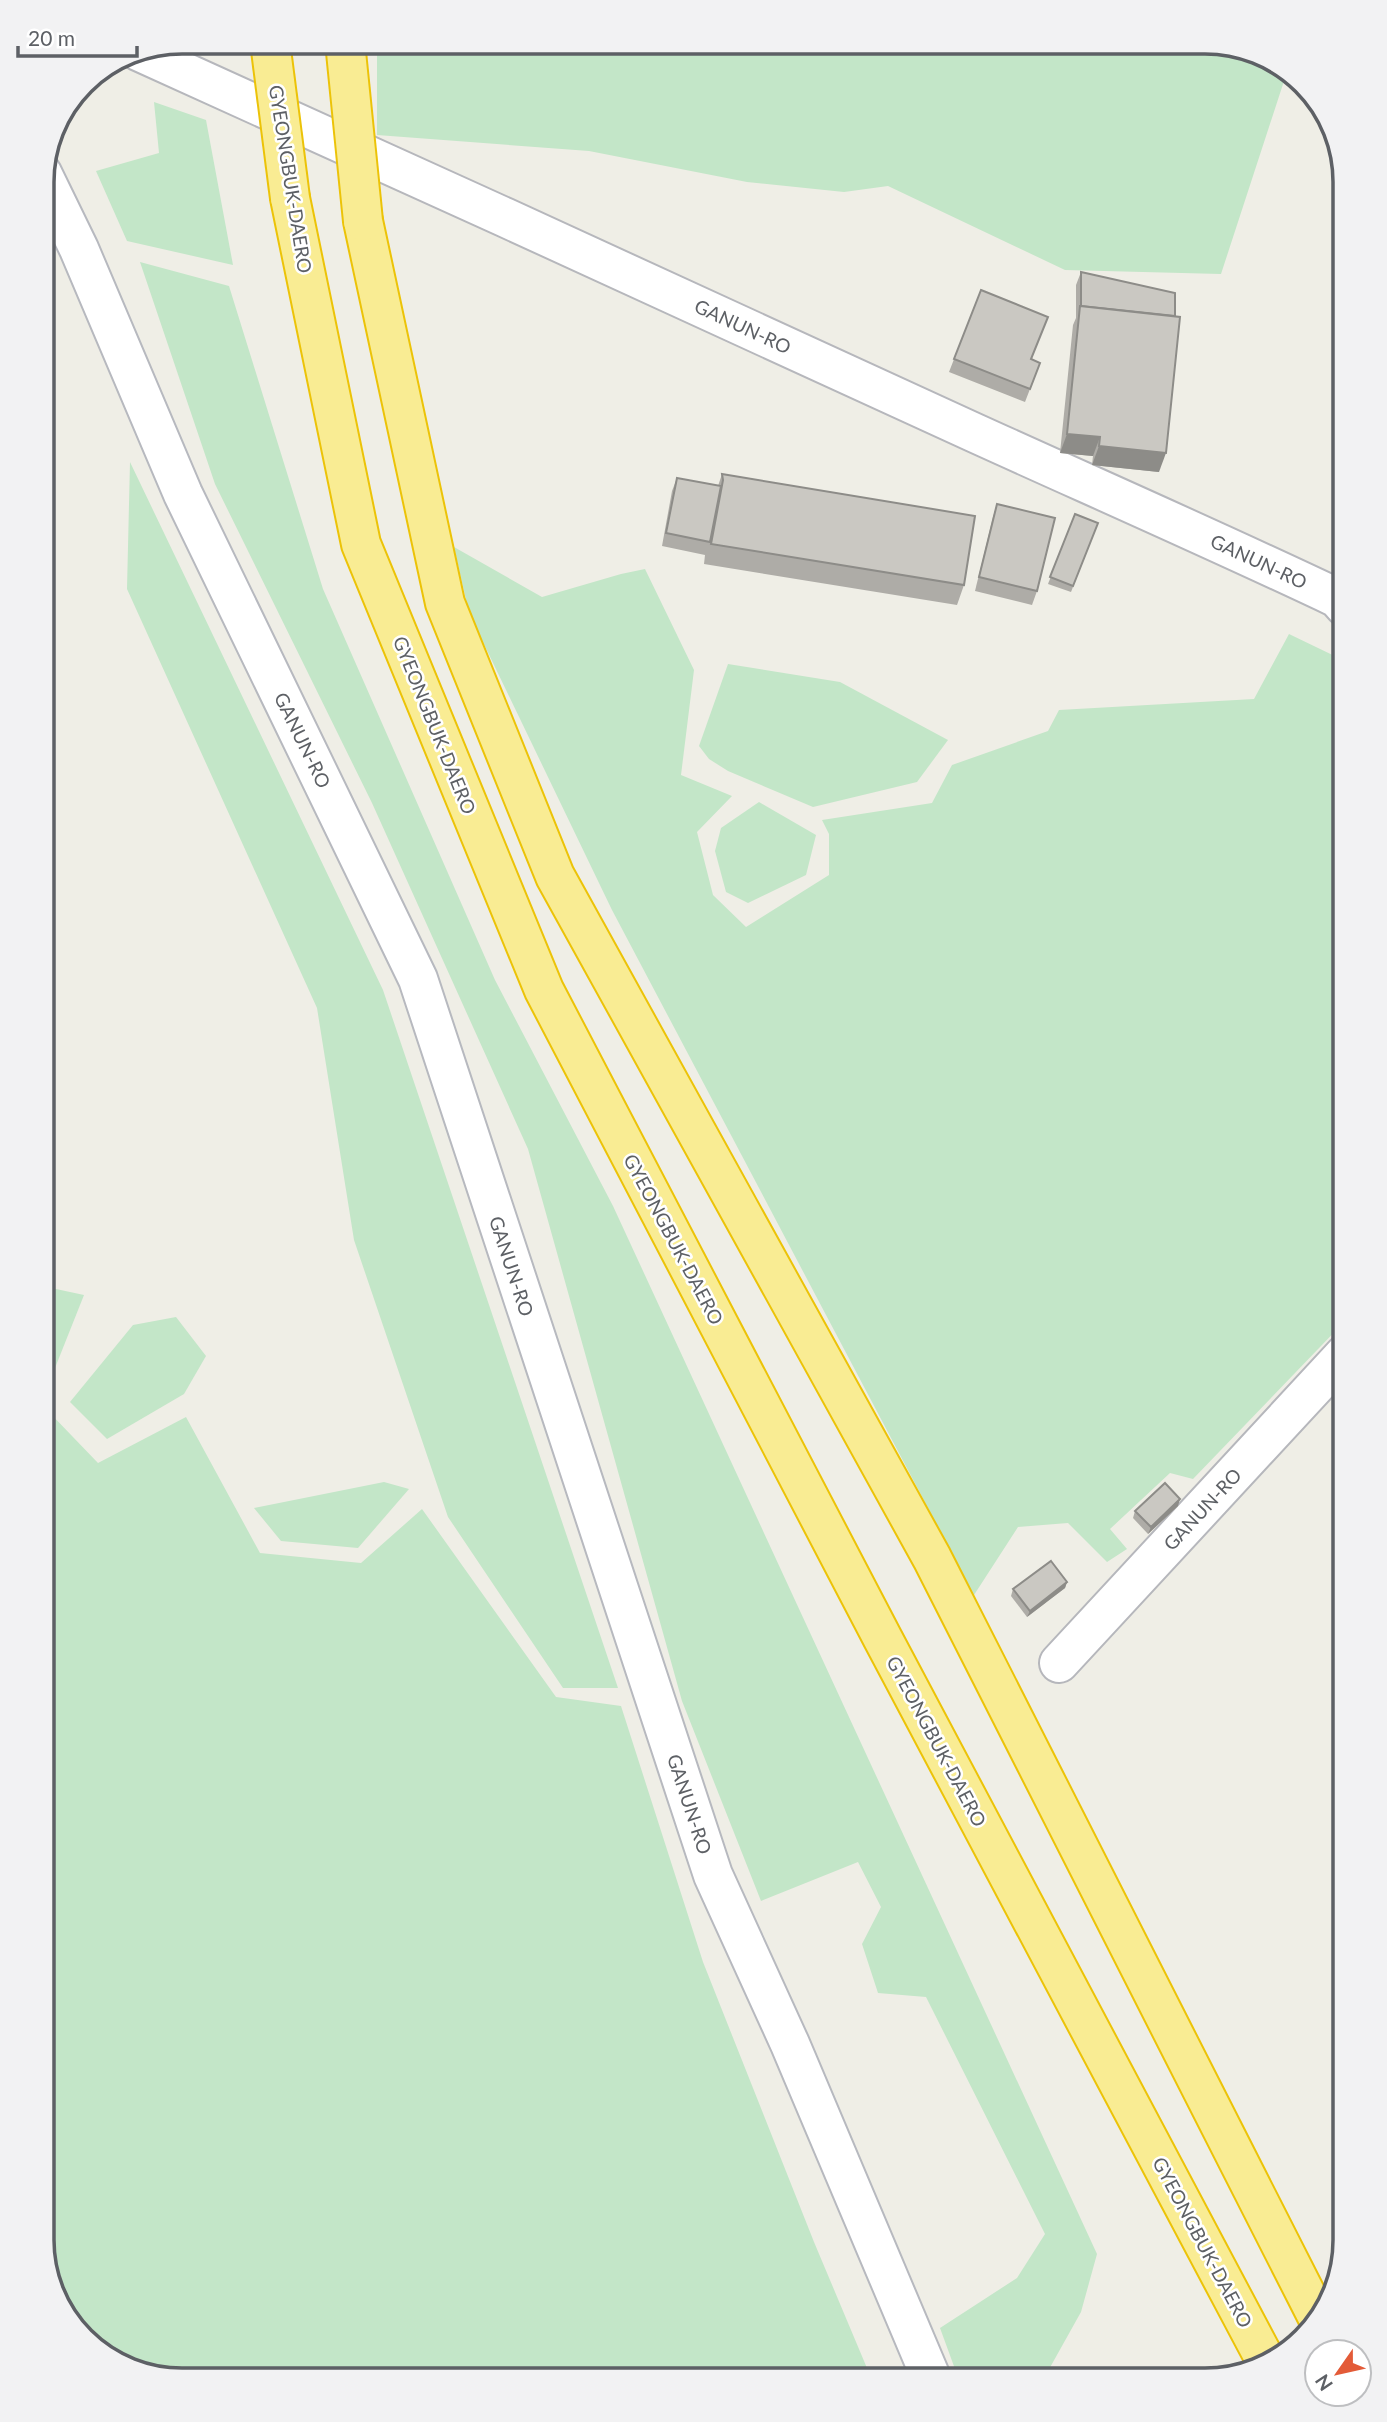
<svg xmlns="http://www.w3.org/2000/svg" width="1387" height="2422" font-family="Lato,sans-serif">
	<rect width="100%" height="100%" fill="#efeee6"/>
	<!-- green -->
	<g fill="#c3e6c8">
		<path d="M377 42H1214L1283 66 1286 69 1284 81 1221 274 1065 270 888 186 844 192 747 182 589 151 377 135Z"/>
		<path d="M154 102 206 120 233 265 127 241 96 171 159 153Z"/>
		<path d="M140 262 229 286 323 589 495 980 613 1206 1097 2254 1081 2312 1043 2380H959L940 2328 1017 2278 1045 2234 926 1997 878 1993 862 1944 881 1907 858 1862 761 1901 682 1701 528 1149 372 803 215 484Z"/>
		<path d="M130 462 383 990 618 1688H563L448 1517 354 1240 317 1008 127 589Z"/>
		<path d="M454 547 542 597 621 574 645 569 694 670 681 775 732 796 697 832 713 895 746 927 829 875V834L822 820 932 803 952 765 1048 731 1059 710 1254 699 1289 634 1345 661V1321L1193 1479 1170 1473 1110 1529 1127 1549 1107 1562 1068 1523 1018 1527 974 1595 612 910 469 613Z"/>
		<path d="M728 664 840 682 948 740 917 782 813 807 728 771 709 759 699 746Z"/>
		<path d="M759 802 816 835 806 875 748 903 726 892 715 851 721 828Z"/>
		<path d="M42 1286 84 1295 55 1368 42 1370Z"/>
		<path d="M176 1317 206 1356 184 1394 107 1439 70 1402 133 1325Z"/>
		<path d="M42 1408 47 1410 98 1463 186 1417 260 1553 361 1563 422 1509 556 1697 621 1706 703 1962 814 2242 872 2380H173L104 2356 56 2302 42 2240Z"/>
		<path d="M384 1482 409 1489 358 1548 281 1541 254 1508Z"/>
	</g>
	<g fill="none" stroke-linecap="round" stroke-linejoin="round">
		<defs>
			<g id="street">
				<path d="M138 51C418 176 696 306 975 433 1096 488 1217 541 1337 598L1345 607"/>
				<path d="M1059 1663 1345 1354"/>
			</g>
			<path id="secondary" d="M42 173 79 249 183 494 418 979 713 1875 790 2044 932 2380"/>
			<g id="highway">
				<path d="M290 198 361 544 544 990 883 1639 1268 2365"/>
				<path d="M363 221 445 603 555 876 932 1558 1319 2320"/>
			</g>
		</defs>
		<!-- street casing -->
		<use href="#street" stroke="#b6b7bc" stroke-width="42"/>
		<!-- secondary casing -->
		<use href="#secondary" stroke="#b7b9bf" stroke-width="42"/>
		<!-- highway casing -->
		<use href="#highway" stroke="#ecc308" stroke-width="42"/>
		<!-- street -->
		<use href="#street" stroke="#fff" stroke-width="38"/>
		<!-- secondary -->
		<use href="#secondary" stroke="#fff" stroke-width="38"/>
		<!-- highway -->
		<use href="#highway" stroke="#f9ec93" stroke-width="38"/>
		<defs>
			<g id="highway-bridge">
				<path d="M270 42 290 198"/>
				<path d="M345 42 363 221"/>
			</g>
		</defs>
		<!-- highway-bridge casing -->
		<use href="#highway-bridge" stroke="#ecc308" stroke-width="42" stroke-linecap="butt"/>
		<!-- highway-bridge -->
		<use href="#highway-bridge" stroke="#f9ec93" stroke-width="38"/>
	</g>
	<!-- wall -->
	<g fill="#aeaca7">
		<path d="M1081 272 1159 472 1092 465 1093 456 1060 453 1073 325 1076 318V285Z"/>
		<path d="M981 290 1032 359 1040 363 1025 402 949 372Z"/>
		<path d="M722 474 964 585 957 605 704 564 705 555 662 546 672 491 677 478 718 486Z"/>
		<path d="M997 504 1037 591 1032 605 975 591 993 517Z"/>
		<path d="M1075 514 1098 523 1071 592 1048 584Z"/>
		<path d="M1178 1506 1148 1534 1133 1518 1135 1511Z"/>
		<path d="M1067 1582 1065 1588 1027 1617 1011 1596 1013 1589Z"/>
	</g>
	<!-- shaded-wall -->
	<g fill="#8d8c88">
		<path d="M1067 434 1100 437 1093 456 1060 453Z"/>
		<path d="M1099 446 1166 453 1159 472 1092 465Z"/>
		<path d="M1180 1499 1178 1506 1148 1534 1151 1527Z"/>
		<path d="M1067 1582 1065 1588 1027 1617 1030 1611Z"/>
	</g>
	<!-- building -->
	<g fill="#cac8c2" stroke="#8d8c88" stroke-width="2">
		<path d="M1081 272 1175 293V316L1081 306Z"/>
		<path d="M981 290 1048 317 1031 359 1040 363 1030 389 954 359Z"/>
		<path d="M1080 306 1180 317 1166 453 1099 446 1100 437 1067 434Z"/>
		<path d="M722 474 975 516 964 585 711 544 723 480Z"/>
		<path d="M677 478 721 486 710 542 666 533Z"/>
		<path d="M997 504 1055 518 1037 591 979 577Z"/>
		<path d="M1075 514 1098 523 1073 586 1050 577Z"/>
		<path d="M1165 1483 1180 1499 1151 1527 1135 1511Z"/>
		<path d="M1051 1561 1067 1582 1030 1611 1013 1589Z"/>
	</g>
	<g text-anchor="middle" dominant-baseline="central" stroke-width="5" stroke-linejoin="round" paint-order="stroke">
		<!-- street labels -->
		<g font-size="19" fill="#5d6065" stroke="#fff">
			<text transform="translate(291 179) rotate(81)">GYEONGBUK-DAERO</text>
			<text transform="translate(743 326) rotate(25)">GANUN-RO</text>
			<text transform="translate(1259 561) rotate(25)">GANUN-RO</text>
			<text transform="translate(435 725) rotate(68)">GYEONGBUK-DAERO</text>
			<text transform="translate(303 740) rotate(64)">GANUN-RO</text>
			<text transform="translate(674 1239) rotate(62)">GYEONGBUK-DAERO</text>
			<text transform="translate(512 1266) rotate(72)">GANUN-RO</text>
			<text transform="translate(1202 1509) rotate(-47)">GANUN-RO</text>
			<text transform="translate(937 1741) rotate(62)">GYEONGBUK-DAERO</text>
			<text transform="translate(690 1804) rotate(72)">GANUN-RO</text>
			<text transform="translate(1203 2242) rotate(62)">GYEONGBUK-DAERO</text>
		</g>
	</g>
	<!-- crop -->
	<path d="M0 0H1387V2422H0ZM182 54H1205A128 128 0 0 1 1333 182V2240A128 128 0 0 1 1205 2368H182A128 128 0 0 1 54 2240V182A128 128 0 0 1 182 54Z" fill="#f2f2f3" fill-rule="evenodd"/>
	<path fill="none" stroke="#5d6065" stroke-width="3.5" d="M182 54H1205A128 128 0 0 1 1333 182V2240A128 128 0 0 1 1205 2368H182A128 128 0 0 1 54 2240V182A128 128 0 0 1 182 54Z"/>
	<!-- north arrow -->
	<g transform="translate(1338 2373) rotate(236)"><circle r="33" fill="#ffffff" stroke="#bebfc1" stroke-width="2"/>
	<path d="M0-5L12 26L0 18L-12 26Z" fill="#e35b38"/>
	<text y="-10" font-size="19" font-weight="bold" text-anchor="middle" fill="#5d6065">N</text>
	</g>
	<!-- scale -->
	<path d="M18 46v10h119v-10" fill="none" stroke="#5d6065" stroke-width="3.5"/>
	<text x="28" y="46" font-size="21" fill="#5d6065" stroke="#ffffff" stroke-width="5" paint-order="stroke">20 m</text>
</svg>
